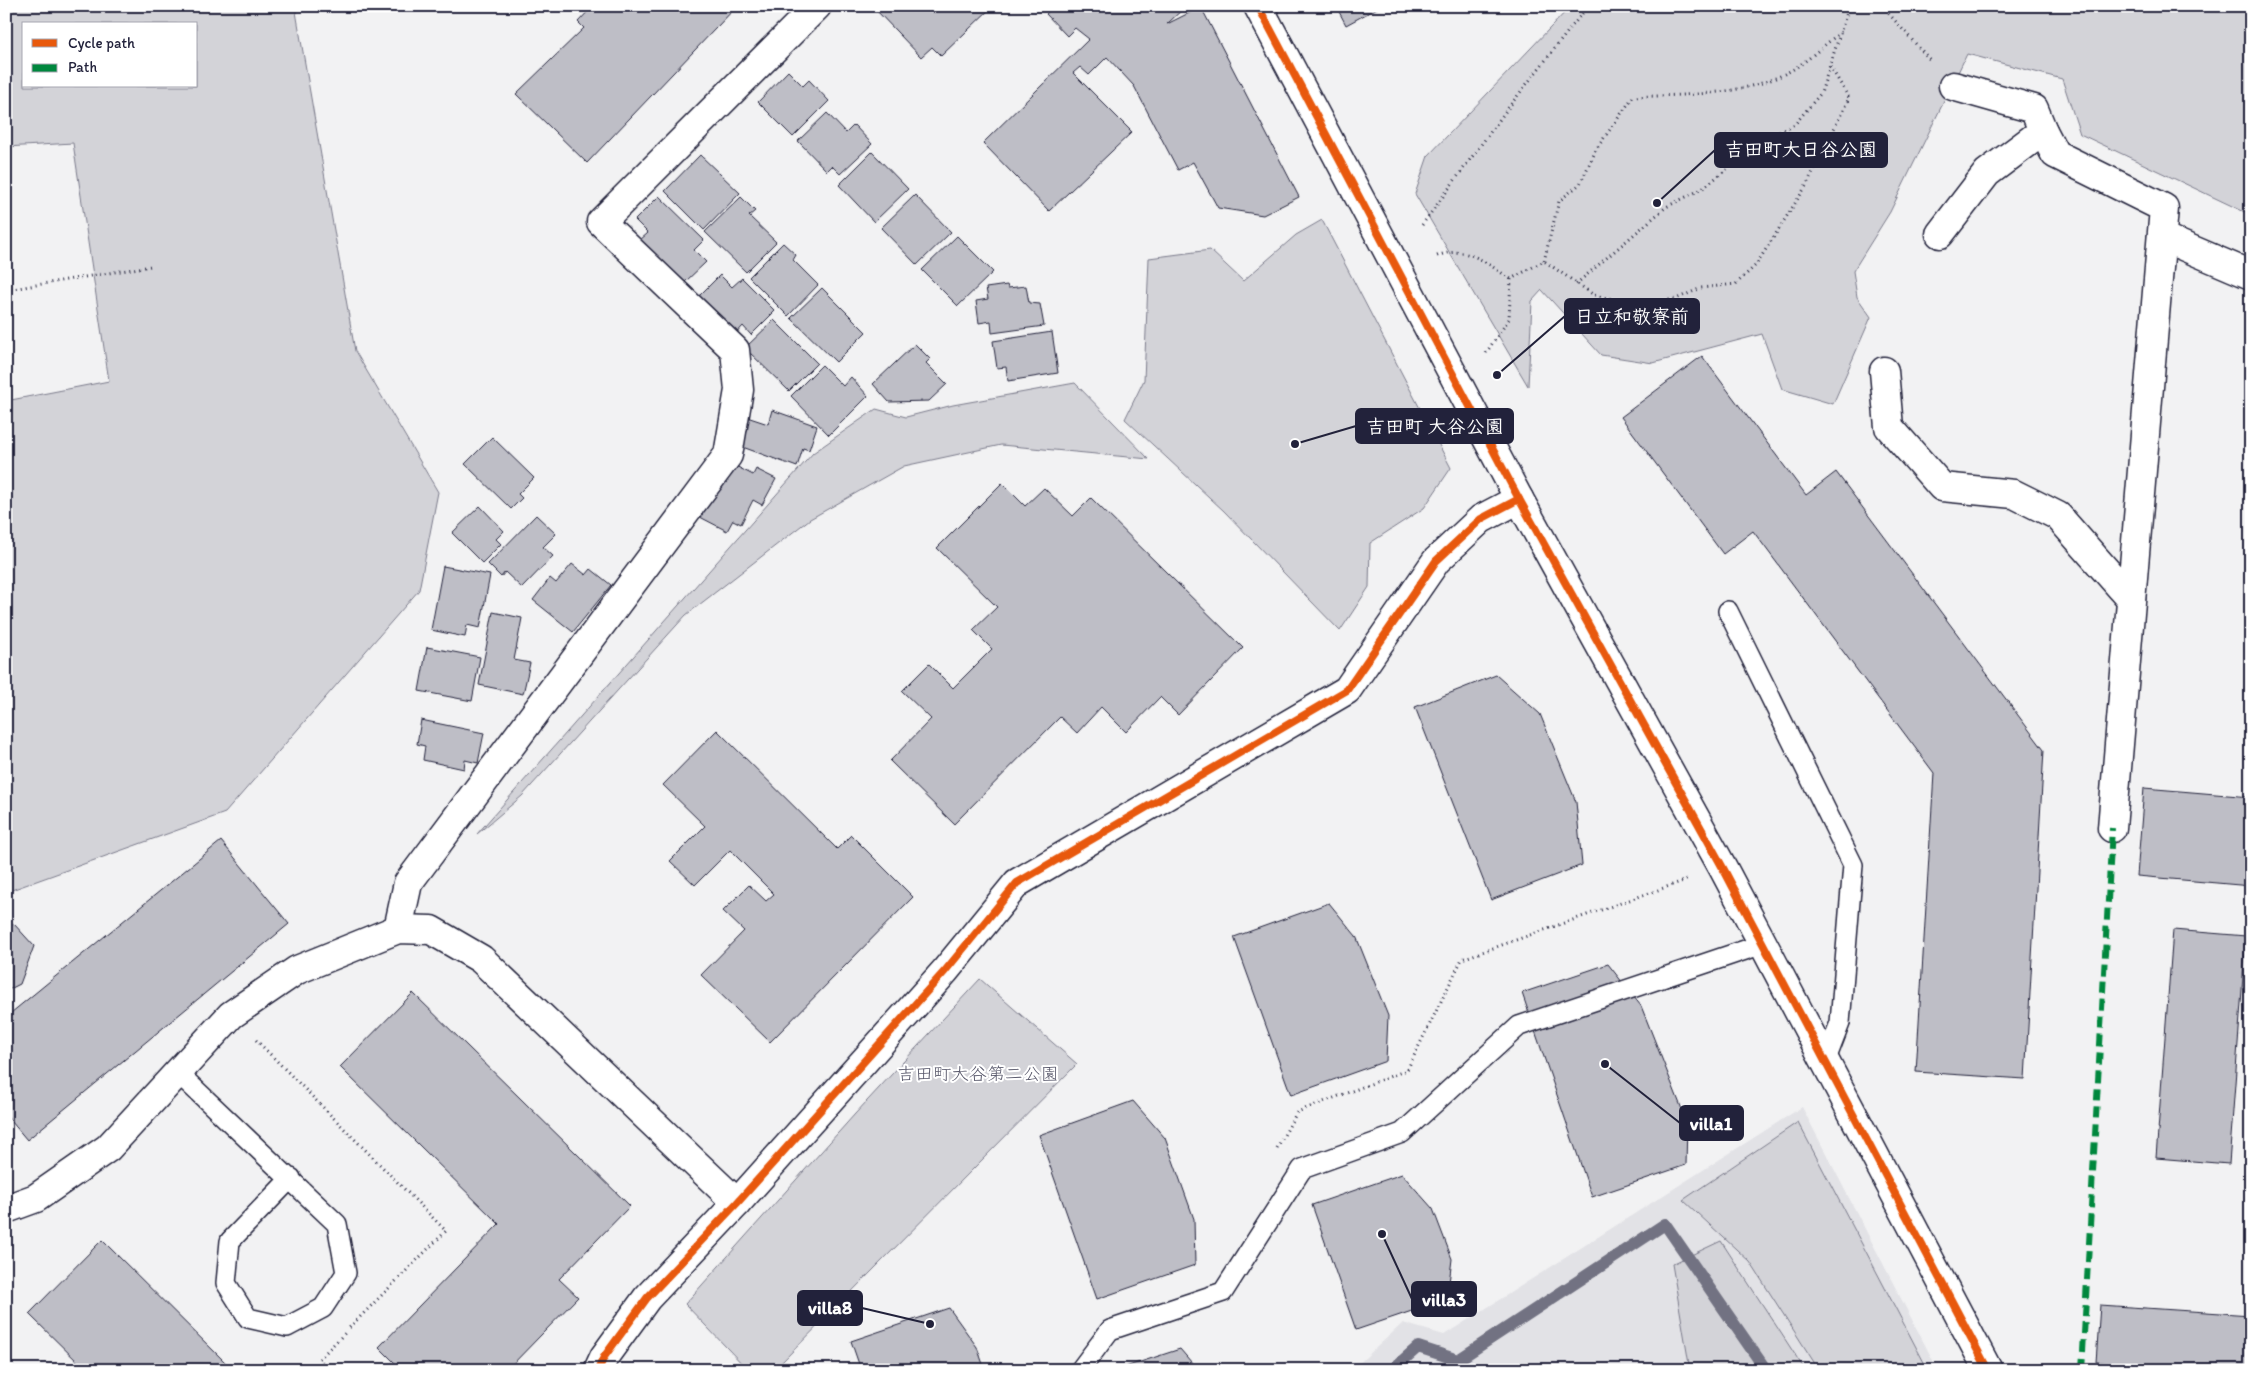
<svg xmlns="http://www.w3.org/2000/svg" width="2257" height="1376" font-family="Itim,'Klee One',sans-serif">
	<rect width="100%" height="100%" fill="#f2f2f3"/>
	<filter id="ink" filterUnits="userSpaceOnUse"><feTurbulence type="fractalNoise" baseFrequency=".02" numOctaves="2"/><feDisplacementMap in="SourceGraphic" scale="10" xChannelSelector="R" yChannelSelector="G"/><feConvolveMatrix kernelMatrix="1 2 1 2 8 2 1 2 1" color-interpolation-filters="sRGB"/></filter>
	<g filter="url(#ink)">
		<!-- built -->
		<path fill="#e2e2e6" d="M1802 1107 1938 1370H1352L1403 1323 1444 1335Z"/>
		<!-- green -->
		<g fill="#d3d3d8" stroke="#7a7a8a" fill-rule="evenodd">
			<path d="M6 6H295L355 351 438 492 419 590 225 813 6 892V401L109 381 73 143 6 147ZM24 24H196V86H24Z"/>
			<path d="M1571 6H2251V215L2080 134 2062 79 1967 54 1890 212 1853 271 1857 297 1871 317 1833 404 1782 389 1762 334 1653 363 1601 355 1542 290 1532 301 1528 386 1415 194 1428 156Z"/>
			<path d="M1322 220 1451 468 1424 508 1370 543 1369 587 1340 631 1224 511 1125 419 1144 380 1149 258 1210 250 1243 281 1296 235Z"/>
			<path d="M1075 383 1149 459 1001 445 904 466 810 519 686 615 522 796 477 834 813 453 876 409 906 417 953 405Z"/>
			<path d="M980 979 1077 1064 774 1370H748L685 1304 855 1114Z"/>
			<path d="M1798 1122 1928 1370H1819L1750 1262 1683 1200Z"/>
			<path d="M1721 1241 1805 1370H1690L1672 1264Z"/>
		</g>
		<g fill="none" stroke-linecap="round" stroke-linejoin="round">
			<!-- stream -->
			<path stroke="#727282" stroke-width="12" d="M1392 1370 1418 1347 1458 1360 1665 1224 1766 1370"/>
		</g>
		<!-- building -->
		<g fill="#bebec6" stroke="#22223b">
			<path d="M593 6H737L587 163 516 94 584 28 578 22Z"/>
			<path d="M875 6H993L941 56 932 47 921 57 874 8Z"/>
			<path d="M1186 6 1167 24 1201 7 1299 197 1263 215 1218 208 1193 162 1178 170 1134 86 1107 57 1089 75 1080 67 1073 73 1132 132 1049 211 983 143 1089 39 1075 28 1067 36 1046 14 1054 6Z"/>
			<path d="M1336 6H1381L1346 25Z"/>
			<path d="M788 71 803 86 809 80 829 101 793 137 758 102Z"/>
			<path d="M827 113 846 133 854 125 872 144 840 174 832 166 827 171 798 141Z"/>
			<path d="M872 152 908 189 874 222 839 185Z"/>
			<path d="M700 155 740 193 704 230 665 191Z"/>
			<path d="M915 195 951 232 917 265 881 228Z"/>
			<path d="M659 196 704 240 694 250 706 262 684 283 640 240 648 233 635 220Z"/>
			<path d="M741 197 755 211 749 216 776 242 746 272 705 232Z"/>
			<path d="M957 236 993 272 958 306 922 270Z"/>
			<path d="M783 243 796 255 793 260 818 285 788 316 749 277Z"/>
			<path d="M720 275 732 287 742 278 775 311 751 335 743 326 733 337 696 299Z"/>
			<path d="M1007 285 1008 288 1026 286 1029 303 1040 304 1044 326 992 333 991 321 979 323 976 301 988 299 986 288Z"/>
			<path d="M822 288 866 332 836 362 791 318Z"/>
			<path d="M774 320 817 363 789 391 745 348Z"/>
			<path d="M1052 332 1058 373 1008 381 1006 367 997 368 993 341Z"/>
			<path d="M915 344 930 359 926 363 947 384 929 401 889 402 873 384Z"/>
			<path d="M1702 356 1806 495 1836 472 2044 750 2025 1079 1916 1072 1934 773 1753 531 1723 554 1621 417Z"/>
			<path d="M822 365 843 386 851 377 868 396 829 435 791 396Z"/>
			<path d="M772 410 817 426 809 450 803 448 797 467 737 445 747 417 768 424Z"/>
			<path d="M492 437 534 478 518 494 522 498 511 509 465 464Z"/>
			<path d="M728 462 753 475 756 469 776 479 762 505 753 500 741 524 733 520 727 531 700 517Z"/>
			<path d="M1002 483 1025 506 1044 488 1073 516 1091 498 1243 648 1178 715 1160 697 1126 732 1101 707 1077 733 1060 717 954 824 890 761 931 719 902 691 929 664 953 688 992 649 973 630 997 607 937 548Z"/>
			<path d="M480 506 504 531 496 539 501 544 482 563 452 533Z"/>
			<path d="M536 515 556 534 543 547 553 556 522 588 505 572 501 577 488 564Z"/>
			<path d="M572 564 586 575 591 569 611 585 573 632 533 600 550 578 556 583Z"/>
			<path d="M443 566 490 575 480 628 467 625 465 637 431 630Z"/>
			<path d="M493 612 522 618 514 660 530 663 523 694 479 685Z"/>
			<path d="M427 647 480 657 472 701 419 691Z"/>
			<path d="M1496 675 1540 714 1576 802 1582 865 1491 900 1415 707Z"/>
			<path d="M421 720 484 733 478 763 465 760 464 769 423 760 425 746 417 744Z"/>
			<path d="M717 730 837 849 851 835 913 897 770 1042 701 975 744 931 723 911 749 885 766 901 774 894 730 850 695 885 670 861 705 826 663 785Z"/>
			<path d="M2144 788 2251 797V886L2137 876Z"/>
			<path d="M221 841 289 924 27 1140 6 1115V1017Z"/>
			<path d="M1329 903 1356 936 1388 1016 1386 1061 1291 1095 1234 937Z"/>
			<path d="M14 924 34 946 20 984 6 991V928Z"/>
			<path d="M2173 930 2246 936 2229 1164 2156 1158Z"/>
			<path d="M1608 964 1641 1006 1687 1122 1686 1165 1592 1197 1522 993Z"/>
			<path d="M413 993 630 1206 559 1279 578 1297 507 1370H402L379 1347 499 1224 340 1067Z"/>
			<path d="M1133 1101 1165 1138 1194 1219 1195 1265 1097 1299 1039 1135Z"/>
			<path d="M1402 1174 1433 1209 1452 1259 1447 1299 1356 1330 1312 1205Z"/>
			<path d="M102 1240 233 1370H86L29 1314Z"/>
			<path d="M2100 1305 2251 1315V1370L2096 1362Z"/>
			<path d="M949 1308 977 1347 985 1370H861L851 1341Z"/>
			<path d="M1180 1349 1198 1370H1116Z"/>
		</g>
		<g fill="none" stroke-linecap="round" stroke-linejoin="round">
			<defs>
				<g id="lane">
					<path d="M1728 611 1853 865 1840 1023 1825 1062"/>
					<path d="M178 1073 337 1224 346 1273 323 1308 287 1327 248 1318 226 1283 230 1241 291 1178"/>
					<path d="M1080 1370 1110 1330 1223 1292 1302 1169 1402 1133 1519 1026 1763 944"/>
				</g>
				<g id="street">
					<path d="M1953 86 2034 109 2043 131 2055 154 2164 208 2112 828"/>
					<path d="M1940 234 1987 173 2043 131"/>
					<path d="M2162 237 2251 275"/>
					<path d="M1884 371 1889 427 1942 487 2014 494 2058 516 2131 599"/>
					<path d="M398 929 408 883 728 455 739 390 735 350 601 222 817 6"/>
					<path d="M6 1209 36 1198 108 1148 231 1015 297 970 398 929 431 930 481 959 737 1203"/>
					<path d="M598 1370 604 1357 647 1298 737 1203 945 971 1017 883 1347 690 1436 561 1481 519 1519 499"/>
				</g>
				<path id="secondary" d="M1258 6 1519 499 1723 868 1988 1370"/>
			</defs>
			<!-- lane casing -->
			<use href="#lane" stroke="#22223b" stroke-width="22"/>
			<!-- street casing -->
			<use href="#street" stroke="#22223b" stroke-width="31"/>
			<!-- secondary casing -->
			<use href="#secondary" stroke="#22223b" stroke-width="31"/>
			<!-- path -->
			<g stroke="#22223b" stroke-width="3" stroke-dasharray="1 4" stroke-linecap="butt">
				<path d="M1882 6 1930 60"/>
				<path d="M1422 225 1508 108 1588 6"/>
				<path d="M1437 256C1467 244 1487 264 1511 279"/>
				<path d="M1544 261 1559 201 1580 184 1597 148 1633 97C1686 94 1744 97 1792 70 1809 60 1825 44 1841 32"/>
				<path d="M1576 284 1666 207 1702 189 1763 140 1795 124 1821 93 1849 6"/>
				<path d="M6 290 151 266"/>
				<path d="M1486 353 1509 319 1511 279 1544 261 1594 295 1636 304 1676 299 1701 288 1736 284 1756 265 1806 186 1849 98 1830 66"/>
				<path d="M256 1040 446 1231 349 1328"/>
				<path d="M1277 1148 1297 1112 1407 1070 1462 959 1689 879"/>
				<path d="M329 1370 319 1359 345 1333"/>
			</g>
			<!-- lane -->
			<use href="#lane" stroke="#fff" stroke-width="19"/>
			<!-- street -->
			<use href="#street" stroke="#fff" stroke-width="28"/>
			<!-- secondary -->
			<use href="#secondary" stroke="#fff" stroke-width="28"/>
			<!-- quiet -->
			<path stroke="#00873e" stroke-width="6" stroke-dasharray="12 6" stroke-linecap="butt" d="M2082 1370 2112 828"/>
			<defs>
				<g id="cycleway">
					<path d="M1258 6 1519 499 1723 868 1988 1370"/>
					<path d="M598 1370 604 1357 647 1298 737 1203 945 971 1017 883 1347 690 1436 561 1481 519 1519 499"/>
				</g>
			</defs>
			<!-- cycleway casing -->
			<use href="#cycleway" stroke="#fff" stroke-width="11"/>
			<!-- cycleway -->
			<use href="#cycleway" stroke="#e8590c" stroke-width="8"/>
		</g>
	</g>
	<g text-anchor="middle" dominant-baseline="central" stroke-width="4" stroke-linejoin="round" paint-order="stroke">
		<!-- park labels -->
		<g font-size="18" fill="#57576a" stroke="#fff">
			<text x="978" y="1074">吉田町大谷第二公園</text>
		</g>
	</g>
	<!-- callouts -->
	<path fill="none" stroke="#22223b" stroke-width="2" d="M1657 203L1715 150M1497 375L1565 316M1295 444L1356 426M1605 1064L1680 1123M1382 1234L1412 1299M930 1324L862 1308"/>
	<g fill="#22223b" stroke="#fff" stroke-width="2">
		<circle cx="1657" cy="203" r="5"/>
		<circle cx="1497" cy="375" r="5"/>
		<circle cx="1295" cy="444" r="5"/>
		<circle cx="1605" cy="1064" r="5"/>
		<circle cx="1382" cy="1234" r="5"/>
		<circle cx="930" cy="1324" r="5"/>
	</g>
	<g fill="#22223b" stroke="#22223b" stroke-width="2">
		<rect x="1715" y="133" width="172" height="34" rx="5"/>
		<rect x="1565" y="299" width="134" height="34" rx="5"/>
		<rect x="1356" y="409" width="157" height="34" rx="5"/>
		<rect x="1680" y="1106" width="63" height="34" rx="5"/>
		<rect x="1412" y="1282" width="64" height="34" rx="5"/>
		<rect x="798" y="1291" width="64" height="34" rx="5"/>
	</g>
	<g font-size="19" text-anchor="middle" font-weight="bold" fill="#fff">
		<text x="1801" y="156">吉田町大日谷公園</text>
		<text x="1632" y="323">日立和敬寮前</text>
		<text x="1435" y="433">吉田町 大谷公園</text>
		<text x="1711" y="1130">villa1</text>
		<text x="1444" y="1306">villa3</text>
		<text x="830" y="1314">villa8</text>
	</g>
	<!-- margin -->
	<rect width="2257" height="1376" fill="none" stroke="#fff" stroke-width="25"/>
	<rect x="12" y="12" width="2232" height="1351" fill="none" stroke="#22223b" stroke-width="2" filter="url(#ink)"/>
	<!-- legend -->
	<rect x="22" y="22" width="175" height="65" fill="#ffffff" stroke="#a7a7b1"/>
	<rect x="32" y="39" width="25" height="8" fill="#e8590c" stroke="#a7a7b1"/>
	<text x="68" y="48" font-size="15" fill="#22223b">Cycle path</text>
	<rect x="32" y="64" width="25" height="8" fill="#00873e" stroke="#a7a7b1"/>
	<text x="68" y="72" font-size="15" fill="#22223b">Path</text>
</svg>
